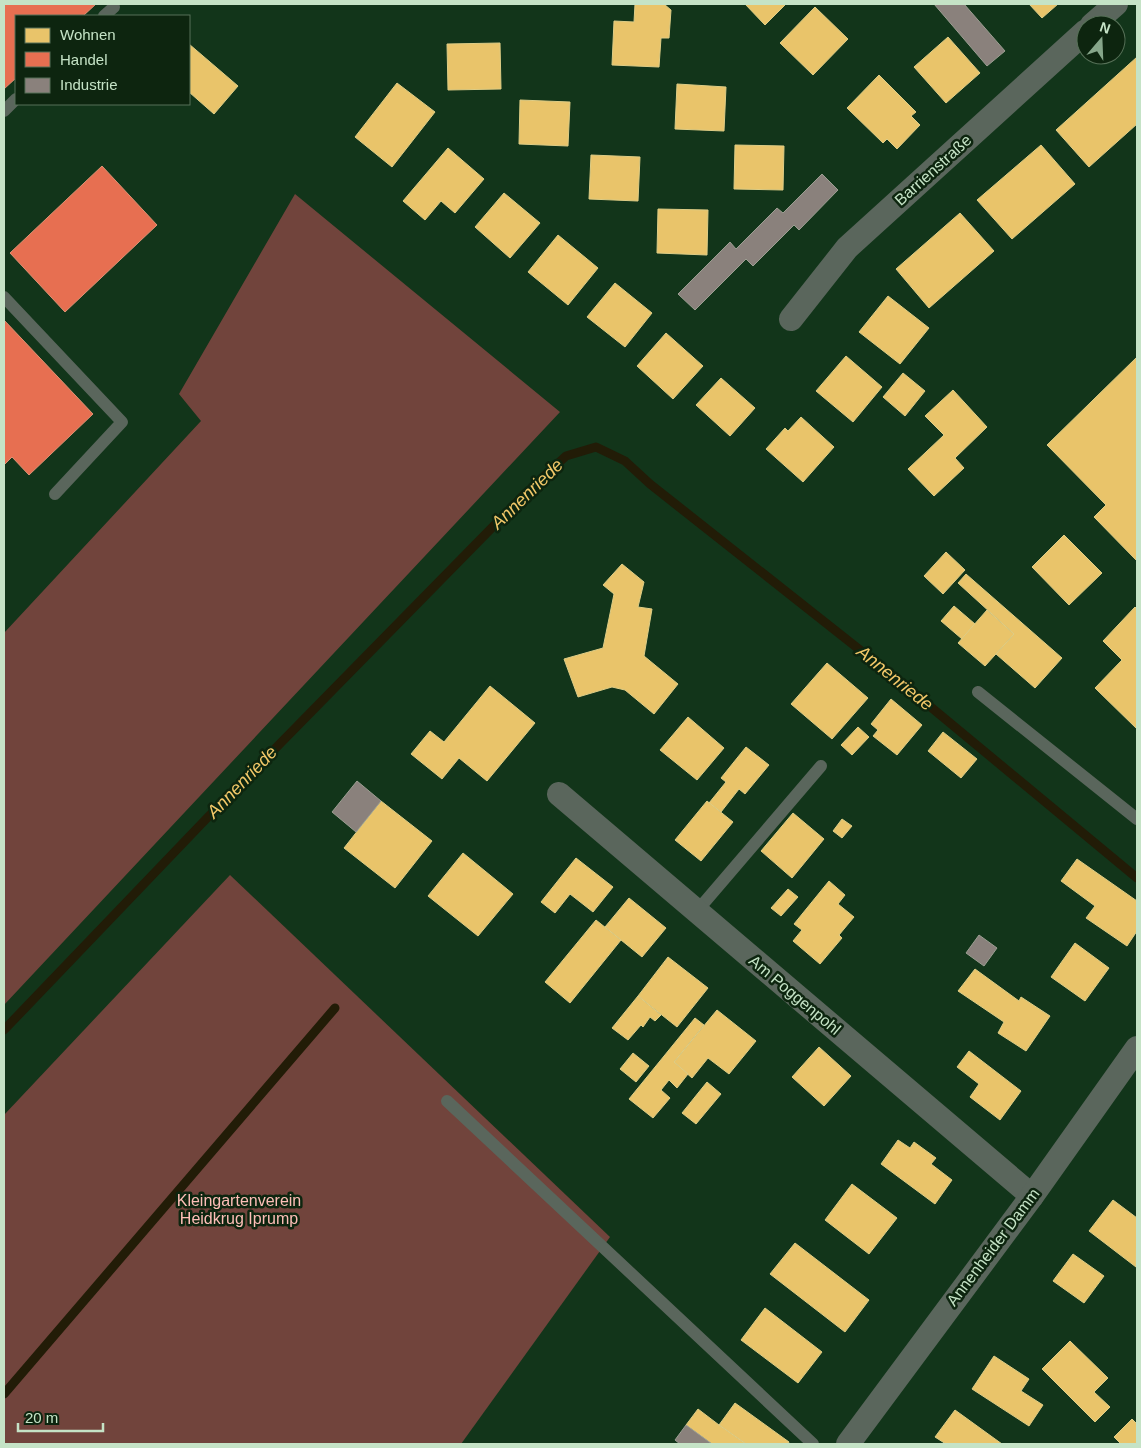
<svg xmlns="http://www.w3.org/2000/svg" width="1141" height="1448" font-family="Helvetica,sans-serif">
	<rect width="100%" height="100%" fill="#12351a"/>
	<!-- green -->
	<g fill="#71443c">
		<path d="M295 194 560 412 4 1005V633L201 421 179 394Z"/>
		<path d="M230 875 610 1237 461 1444H4V1115Z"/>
	</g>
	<!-- homes -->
	<g fill="#e9c46a" stroke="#decd86">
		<path d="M635 4H664L671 10 669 38H661L659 67 612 65 614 21 634 22Z"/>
		<path d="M745 4H786L765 25Z"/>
		<path d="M1029 4H1058L1042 18Z"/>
		<path d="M815 7 848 39 813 75 780 43Z"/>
		<path d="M948 37 980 73 946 103 914 67Z"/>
		<path d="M500 43 501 89 448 90 447 44Z"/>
		<path d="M189 44 238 86 214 114 189 92Z"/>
		<path d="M1137 57V124L1089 167 1056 130Z"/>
		<path d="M879 75 916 112 911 116 920 125 897 149 887 139 883 143 847 108Z"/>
		<path d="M397 83 435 112 392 167 355 137Z"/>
		<path d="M677 84 726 87 724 131 675 129Z"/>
		<path d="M520 100 570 102 568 146 519 144Z"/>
		<path d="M735 145 784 146 783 190 734 189Z"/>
		<path d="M1041 145 1075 184 1012 239 977 200Z"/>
		<path d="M448 148 484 179 455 213 441 201 425 220 403 201Z"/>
		<path d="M591 155 640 157 638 201 589 199Z"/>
		<path d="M504 193 540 223 510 258 475 227Z"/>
		<path d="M658 209 708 210 707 255 657 253Z"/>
		<path d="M960 213 994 251 929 308 896 269Z"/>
		<path d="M558 235 598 268 568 305 528 272Z"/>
		<path d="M615 283 652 313 625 347 587 317Z"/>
		<path d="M888 296 929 328 900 364 859 332Z"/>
		<path d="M666 333 703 366 673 399 637 366Z"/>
		<path d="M846 356 882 387 853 422 816 391Z"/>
		<path d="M1137 357V561L1094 517 1106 505 1047 445Z"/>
		<path d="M903 373 925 391 905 416 883 397Z"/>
		<path d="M721 378 755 408 730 436 696 405Z"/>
		<path d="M953 390 987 427 955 458 964 468 934 496 908 469 944 435 925 416Z"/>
		<path d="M801 417 834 447 803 482 766 449 785 428 788 431Z"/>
		<path d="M1064 535 1102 573 1069 605 1032 567Z"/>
		<path d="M946 552 965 570 943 594 924 576Z"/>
		<path d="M622 564 644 582 638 607 652 609 644 656 678 684 654 714 625 690 612 687 578 697 564 659 603 648 614 594 603 585Z"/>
		<path d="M966 574 1062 658 1035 688 996 654 1014 634 958 583Z"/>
		<path d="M954 606 975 624 962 639 941 621Z"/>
		<path d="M1135 607 1137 609V729L1095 688 1122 660 1103 641Z"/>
		<path d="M987 610 1014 634 985 666 958 643Z"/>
		<path d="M827 663 868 698 832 739 791 704Z"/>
		<path d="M490 686 535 723 487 781 459 758 442 779 411 754 430 731 444 742Z"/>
		<path d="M891 699 922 725 897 755 873 736 878 730 871 724Z"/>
		<path d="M688 717 724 748 697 780 660 750Z"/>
		<path d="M858 727 869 737 852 755 841 745Z"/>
		<path d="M943 732 977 759 961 778 928 751Z"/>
		<path d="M746 747 769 765 745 794 739 789 721 812 709 803 726 782 721 778Z"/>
		<path d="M381 801 432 841 395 888 344 848Z"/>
		<path d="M707 801 733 822 701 861 675 840Z"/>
		<path d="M793 813 824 839 792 878 761 851Z"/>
		<path d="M842 819 852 826 842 838 833 831Z"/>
		<path d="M463 853 513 894 478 936 428 896Z"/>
		<path d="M576 858 613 887 593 912 570 894 555 913 541 902Z"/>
		<path d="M1077 859 1137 901V931L1127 946 1086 918 1095 906 1061 881Z"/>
		<path d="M829 881 845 895 838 904 854 917 839 935 842 938 820 964 793 941 802 930 794 924Z"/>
		<path d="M788 889 798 897 781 916 771 908Z"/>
		<path d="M629 898 666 928 642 957 605 927Z"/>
		<path d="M596 920 621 940 570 1003 545 982Z"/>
		<path d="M1075 943 1109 968 1085 1001 1051 977Z"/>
		<path d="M668 957 708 988 677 1027 638 996Z"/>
		<path d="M975 969 1019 1001 1021 997 1050 1016 1026 1051 998 1033 1004 1022 958 991Z"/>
		<path d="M638 996 661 1015 655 1021 650 1017 643 1027 641 1025 628 1040 612 1028Z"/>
		<path d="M717 1010 756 1041 729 1074 708 1058 692 1078 674 1062Z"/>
		<path d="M695 1018 704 1025 674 1062 688 1074 677 1088 669 1080 661 1090 670 1098 653 1118 629 1099Z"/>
		<path d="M819 1047 851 1076 824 1106 792 1077Z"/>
		<path d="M969 1051 1021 1091 1000 1120 970 1097 979 1084 957 1067Z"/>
		<path d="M633 1053 649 1066 636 1082 620 1069Z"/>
		<path d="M707 1082 721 1094 696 1124 682 1113Z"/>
		<path d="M898 1140 910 1148 914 1142 936 1158 931 1164 952 1180 935 1204 881 1164Z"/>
		<path d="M852 1184 897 1218 869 1254 825 1220Z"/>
		<path d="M1113 1200 1137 1218 1136 1267 1089 1231Z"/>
		<path d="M795 1243 869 1300 845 1332 770 1274Z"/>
		<path d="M1073 1254 1104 1276 1084 1303 1053 1281Z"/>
		<path d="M765 1308 822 1352 798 1383 741 1340Z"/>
		<path d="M1070 1341 1108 1378 1094 1392 1110 1407 1095 1422 1042 1369Z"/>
		<path d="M994 1356 1029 1379 1021 1391 1043 1405 1029 1426 972 1389Z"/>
		<path d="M735 1403 789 1442 788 1444H746L719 1425Z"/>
		<path d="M698 1409 719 1425 746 1444H712L686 1425Z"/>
		<path d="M955 1410 1002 1444H946L935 1437Z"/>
		<path d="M1132 1419 1137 1424V1444H1121L1114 1437Z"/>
	</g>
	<!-- shops -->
	<g fill="#e76f51" stroke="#dd9274">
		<path d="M4 4H96L83 16H16V78L4 89Z"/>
		<path d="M102 166 157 225 65 312 10 253Z"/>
		<path d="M4 320 93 414 29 475 12 457 4 465Z"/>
	</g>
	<!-- industry -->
	<g fill="#8a817c" stroke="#9c9e92">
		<path d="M934 4H964L1005 51 987 66Z"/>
		<path d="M822 174 838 190 799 230 794 225 753 266 746 259 695 310 678 294 730 242 736 249 777 208 783 213Z"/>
		<path d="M357 781 381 801 356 832 332 812Z"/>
		<path d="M979 935 997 948 984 966 966 953Z"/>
		<path d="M686 1425 712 1444H680L675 1440Z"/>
	</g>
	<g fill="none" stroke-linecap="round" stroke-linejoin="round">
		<!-- stream -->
		<g stroke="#221c07" stroke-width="9">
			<path d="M4 1030 208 817 525 494 566 456 596 447 625 461 650 484 903 684 1137 878"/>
			<path d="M4 1394 335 1008"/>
		</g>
		<!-- service -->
		<g stroke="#5a665c" stroke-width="12">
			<path d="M104 16 114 7"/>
			<path d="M4 111 16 99"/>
			<path d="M4 297 122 422 55 494"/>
			<path d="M978 692 1137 819"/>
			<path d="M697 911 821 766"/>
			<path d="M447 1101 813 1444"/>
		</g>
		<!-- minor -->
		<g stroke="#5a665c" stroke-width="24">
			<path d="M1092 25 1116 4"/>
			<path d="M791 319 847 248 1086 31"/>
			<path d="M559 794 1032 1196"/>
			<path d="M848 1444 1032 1196 1137 1048"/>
		</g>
	</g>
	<g text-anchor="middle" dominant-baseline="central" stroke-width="5" stroke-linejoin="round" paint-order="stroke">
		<!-- street labels -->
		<g font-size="16" fill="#c5e3c6" stroke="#0d250f">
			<text transform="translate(933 170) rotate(-42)">Barrienstraße</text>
			<text transform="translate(795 995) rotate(40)">Am Poggenpohl</text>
			<text transform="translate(993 1247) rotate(-53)">Annenheider Damm</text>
		</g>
		<!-- park labels -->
		<g font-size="16" fill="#fdbeb7" stroke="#0d250f">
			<text x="239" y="1200">Kleingartenverein<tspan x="239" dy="18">Heidkrug Iprump</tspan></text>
		</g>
		<!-- water labels -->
		<g font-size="18" font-style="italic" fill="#f2c869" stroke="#0d250f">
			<text transform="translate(527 494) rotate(-44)">Annenriede</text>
			<text transform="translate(895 678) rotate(39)">Annenriede</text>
			<text transform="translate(242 782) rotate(-46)">Annenriede</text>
		</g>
	</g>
	<!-- border -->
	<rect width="1141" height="1448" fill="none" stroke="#c5e3c6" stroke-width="10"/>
	<!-- legend -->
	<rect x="15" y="15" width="175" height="90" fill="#0d250f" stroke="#577158"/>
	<rect x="25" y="28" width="25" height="15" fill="#e9c46a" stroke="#577158"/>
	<text x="60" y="40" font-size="15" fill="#c5e3c6">Wohnen</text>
	<rect x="25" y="52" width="25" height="15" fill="#e76f51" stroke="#577158"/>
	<text x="60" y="65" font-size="15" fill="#c5e3c6">Handel</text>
	<rect x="25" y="78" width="25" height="15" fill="#8a817c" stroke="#577158"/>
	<text x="60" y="90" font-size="15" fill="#c5e3c6">Industrie</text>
	<!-- north arrow -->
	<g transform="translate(1101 40) rotate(19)"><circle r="24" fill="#0d250f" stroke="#577158"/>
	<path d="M0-4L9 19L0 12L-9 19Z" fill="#86a68a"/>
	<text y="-8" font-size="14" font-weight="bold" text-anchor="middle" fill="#c5e3c6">N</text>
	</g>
	<!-- scale -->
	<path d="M18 1423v8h85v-8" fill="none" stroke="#c5e3c6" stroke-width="2.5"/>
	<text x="25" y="1423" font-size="15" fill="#c5e3c6" stroke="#0d250f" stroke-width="4" paint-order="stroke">20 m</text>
</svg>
